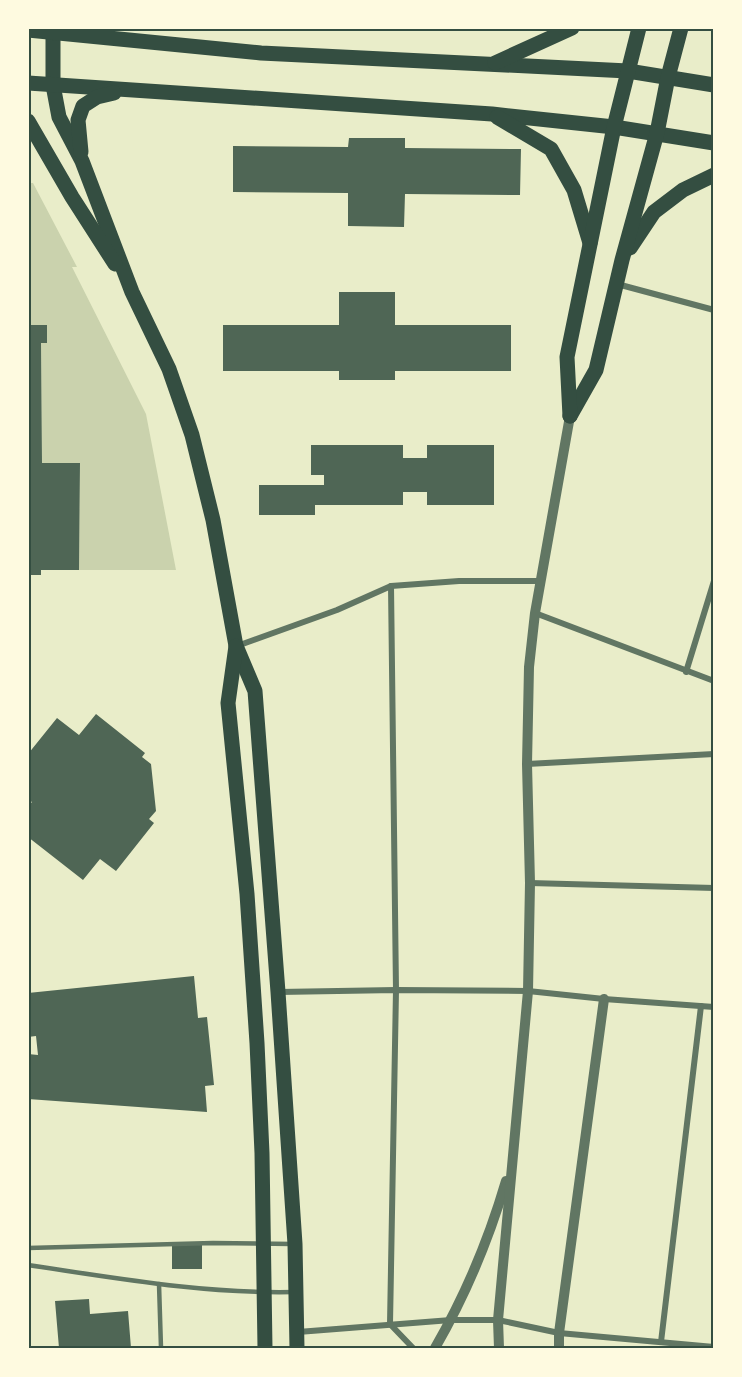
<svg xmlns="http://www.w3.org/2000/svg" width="742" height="1377" font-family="Montserrat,sans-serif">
	<rect width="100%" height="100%" fill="#e9edc9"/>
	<!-- green -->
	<path fill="#cad2ad" d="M28 183H33L77 267H72L146 414 176 570H79L80 464 42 463 41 343H47V325H31V235H29Z"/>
	<!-- building -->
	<g fill="#4f6655">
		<path d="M349 138H405V148L521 149 520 195 405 194 404 227 348 226V193L233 192V146L348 147Z"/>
		<path d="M28 235H31V325H47V343H41L42 463H80L79 570H41V575H28Z"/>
		<path d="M339 292H395V325H511V371H395V380H339V371H223V325H339Z"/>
		<path d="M311 445H403V458H427V445H494V505H427V492H403V505H315V515H259V485H324V475H311Z"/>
		<path d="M96 714 145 753 142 757 151 764 156 811 149 819 154 823 116 871 100 859 83 880 28 837V806L32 802 28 800V754L57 718 79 735Z"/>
		<path d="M194 976 198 1018 207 1017 214 1085 205 1086 207 1112 28 1099V1054L38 1055 36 1036 28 1037V993Z"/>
		<rect x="172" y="1244" width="30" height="25"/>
		<path d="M89 1299 90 1314 128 1311 131 1348H59L55 1301Z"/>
	</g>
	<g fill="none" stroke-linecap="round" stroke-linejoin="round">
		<!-- service -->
		<g stroke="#617663" stroke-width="4.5">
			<path d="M28 1248 213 1243 293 1244"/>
			<path d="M28 1265C116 1278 205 1294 294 1292"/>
			<path d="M159 1284 161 1348"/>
		</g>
		<!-- minor -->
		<g stroke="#617663" stroke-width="6">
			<path d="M617 284 714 310"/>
			<path d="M391 586 396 990 390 1324 413 1348"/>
			<path d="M535 613 714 681"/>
			<path d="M237 646 337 610 391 586 459 581H540"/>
			<path d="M686 672 714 581"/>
			<path d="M527 764 714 754"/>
			<path d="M530 883 714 888"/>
			<path d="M279 992 396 990 528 991 604 999 714 1007"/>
			<path d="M298 1332 451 1320H498L559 1333 714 1347"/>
			<path d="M661 1342 701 1006"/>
		</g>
		<!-- tertiary -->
		<g stroke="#617663" stroke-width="10">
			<path d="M435 1348C465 1296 489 1239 506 1181"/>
			<path d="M499 1348 498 1320 528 991 530 883 527 764 529 667 535 613 570 416"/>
			<path d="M559 1348V1333L604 999"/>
		</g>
		<!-- primary -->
		<g stroke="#344e41" stroke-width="15">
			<path d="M53 28V85L59 117 82 161 132 292 169 369 192 435 213 520 236 646 255 691 278 992 295 1244 297 1348"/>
			<path d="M28 30 261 53 628 71 714 85"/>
			<path d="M495 63 572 28"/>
			<path d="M28 83 492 114 614 127 714 143"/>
			<path d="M497 117 551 149 574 190 590 243"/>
			<path d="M28 121 72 197 115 264"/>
			<path d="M81 152 78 120 83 106 97 97 114 93"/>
			<path d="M630 248 654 212 683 190 714 175"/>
			<path d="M570 416 596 370 622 260 657 133 668 77 681 28"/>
			<path d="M570 416 567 357 614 127 639 28"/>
			<path d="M236 646 228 703 247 894 257 1043 262 1153 265 1348"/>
		</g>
	</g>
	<!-- border -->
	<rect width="742" height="1377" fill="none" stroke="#fefae0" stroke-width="60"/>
	<rect x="30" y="30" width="682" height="1317" fill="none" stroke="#344e41" stroke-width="2"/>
</svg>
